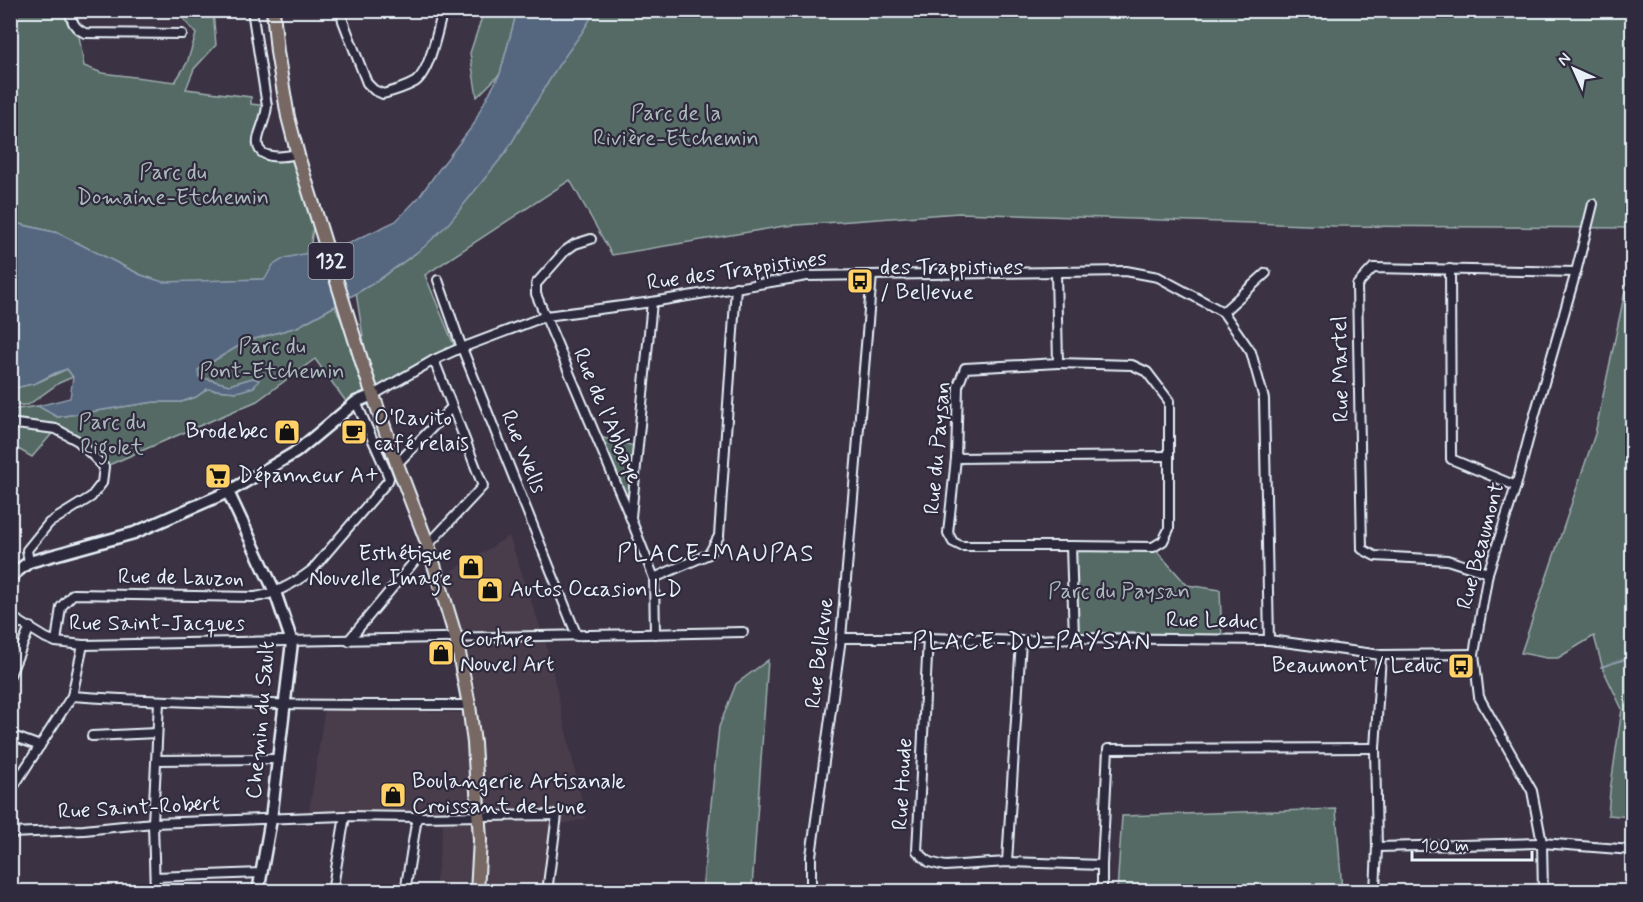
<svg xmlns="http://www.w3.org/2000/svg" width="1643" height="902" font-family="Mynerve,sans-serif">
	<rect width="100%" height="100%" fill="#3b3244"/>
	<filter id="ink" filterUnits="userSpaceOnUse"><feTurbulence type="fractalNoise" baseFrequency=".0167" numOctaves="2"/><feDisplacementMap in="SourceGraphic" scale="12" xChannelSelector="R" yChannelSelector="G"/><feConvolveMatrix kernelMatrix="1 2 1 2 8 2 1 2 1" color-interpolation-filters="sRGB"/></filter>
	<g filter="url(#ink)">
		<!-- built -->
		<path fill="#493c4c" d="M509 536 547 647 586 819 551 826 541 891H435L443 824 308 820 325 707 462 713 434 580 476 557Z"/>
		<!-- green -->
		<g fill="#556a65" stroke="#9eaeae" stroke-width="1.5">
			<path d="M10 11H69L78 30 84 66 102 73 175 82 187 63 196 34 181 16V11H213L216 45 194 69 186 89 251 97V104L267 106 260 150 279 157 296 149 315 210 310 252 265 279 163 283 141 275 58 233 11 222Z"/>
			<path d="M484 11H517L500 74 477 97 470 53Z"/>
			<path d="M566 11H1632V228L1334 226 959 213 784 226 612 255 570 180 425 275 456 350 350 407 315 359 257 401 104 467 78 441 56 429 32 457 11 445V410L38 406 58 417 154 402H181L196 397 207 389 237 392 253 378 229 385 199 377 198 370 247 341 297 327 335 306 372 392 356 293 377 281 416 253Z"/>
			<path d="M1632 258V817L1608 815 1610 791 1622 709 1603 669 1594 636 1558 658H1547L1521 653 1595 434Z"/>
			<path d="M67 369 73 377 59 383 28 405H11L10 389 36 383Z"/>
			<path d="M596 436 638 447 631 519Z"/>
			<path d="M1071 546 1153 547 1187 585 1220 590 1222 639 1074 638Z"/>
			<path d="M768 660 752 888 750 891H702L719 727 736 684Z"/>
			<path d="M1336 809 1342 891H1117L1122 816Z"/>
		</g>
		<!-- water -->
		<path fill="#54667f" stroke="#8f9eaf" stroke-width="1.5" d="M517 11H595L583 31 558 66 506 152 449 223 424 247 377 281 335 306 297 327 247 341 198 370 199 377 229 385 253 378 259 380 254 387 237 392 207 389 196 397 181 402H154L57 417 38 406 70 398 73 377 67 369 55 373 36 383 11 389 10 222 58 233 141 275 163 282 265 279 273 265 285 258 345 245 396 221 419 197 437 172 474 124 480 110 500 74Z"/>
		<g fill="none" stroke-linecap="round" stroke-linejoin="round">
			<!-- stream -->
			<path stroke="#8f9eaf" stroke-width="2" d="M1601 667 1625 659 1632 661"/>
			<defs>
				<g id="street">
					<path d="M69 10C72 22 74 28 85 33L182 34"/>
					<path d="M252 10 267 106C266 117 262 125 259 135 251 162 283 157 298 154"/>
					<path d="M341 10 343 21 367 83 374 90 383 94C394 91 406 87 415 82 430 72 438 28 443 10"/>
					<path d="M591 239 575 244 565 251 536 284V294L631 519 654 578 655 634"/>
					<path d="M1450 269 1451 459 1516 486"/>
					<path d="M1056 273 1058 363 965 368 958 386 956 458 948 533 953 542 961 546H1071"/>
					<path d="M438 280 462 348 577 636"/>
					<path d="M1223 312 1266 273"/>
					<path d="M1058 363 1132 365 1147 372 1169 401V529L1163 541 1153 547 1071 546 1074 638"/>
					<path d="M373 395 434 360 456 350 546 316 652 302 807 276 1126 271 1158 277 1223 312 1251 352 1264 399 1269 640"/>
					<path d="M16 424 56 429 78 441 104 467 102 483 91 497 49 523 27 550 29 562"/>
					<path d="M956 458 1168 456"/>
					<path d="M397 464 452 407"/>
					<path d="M631 517 652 302"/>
					<path d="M1488 573 1447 560 1375 556 1362 549 1357 285 1373 268 1576 272"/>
					<path d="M654 578 709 554 719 536 736 287"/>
					<path d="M10 616 46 638 56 642 83 645 743 632"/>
					<path d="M841 638H928L1021 641 1074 638 1269 640 1381 655 1474 654"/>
					<path d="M928 638 917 851 929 862 945 866 1007 862 1102 865"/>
					<path d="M348 641 428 545 483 486 434 360"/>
					<path d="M56 642 61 607 73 594 255 597C277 594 295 583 312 570L388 481 389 478 386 470 356 402"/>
					<path d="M10 675 30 627"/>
					<path d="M72 696C205 705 336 705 469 705"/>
					<path d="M10 735 40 746"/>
					<path d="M92 736 157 733"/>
					<path d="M157 760 278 759"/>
					<path d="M10 792 72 696 83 645"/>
					<path d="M10 833 84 830 153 823 345 816 417 817 557 815 547 892"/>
					<path d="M1377 847 1542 843 1632 850"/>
					<path d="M1007 862 1021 641"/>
					<path d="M155 877 261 873"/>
					<path d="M155 892 153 823 159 702"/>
					<path d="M332 892 345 816"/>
					<path d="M405 892 417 817"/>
					<path d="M811 892V856L841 638 872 275"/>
					<path d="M1102 892V865L1108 749 1375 748"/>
					<path d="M1375 892 1377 847 1375 748 1381 655"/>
					<path d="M1543 892 1542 843 1532 791 1479 697 1474 654 1488 573 1516 486 1535 414 1576 272 1593 204"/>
				</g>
				<g id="secondary">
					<path d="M228 492 275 592 292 642 271 819 258 892"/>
					<path d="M10 579 15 573 29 562 134 533 228 492 296 452 356 402 373 395"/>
				</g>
				<path id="primary" d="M273 10 277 52 288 117 299 159 365 372 397 464 428 545 456 638 469 705 474 743 480 840 477 892"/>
			</defs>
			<!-- street casing -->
			<use href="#street" stroke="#e8f1f8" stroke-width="12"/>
			<!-- secondary casing -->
			<use href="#secondary" stroke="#e8f1f8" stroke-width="15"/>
			<!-- primary casing -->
			<use href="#primary" stroke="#e8f1f8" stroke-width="16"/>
			<!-- street -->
			<use href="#street" stroke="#2f2a3d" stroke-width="8"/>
			<!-- secondary -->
			<use href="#secondary" stroke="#2f2a3d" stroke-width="10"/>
			<!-- primary -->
			<use href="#primary" stroke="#776864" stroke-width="12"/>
		</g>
	</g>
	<!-- icons -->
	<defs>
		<symbol id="bus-square" viewBox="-11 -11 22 22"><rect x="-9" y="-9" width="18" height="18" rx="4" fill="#ffd166" stroke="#2f2a3d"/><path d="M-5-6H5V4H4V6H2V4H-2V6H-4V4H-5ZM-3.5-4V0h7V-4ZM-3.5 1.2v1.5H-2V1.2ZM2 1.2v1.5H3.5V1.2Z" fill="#111"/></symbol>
		<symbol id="shop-square" viewBox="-11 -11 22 22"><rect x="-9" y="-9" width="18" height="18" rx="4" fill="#ffd166" stroke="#2f2a3d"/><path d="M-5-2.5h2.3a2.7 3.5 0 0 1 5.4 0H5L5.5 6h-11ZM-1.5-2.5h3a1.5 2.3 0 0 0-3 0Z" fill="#111"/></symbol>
		<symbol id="cafe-square" viewBox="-11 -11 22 22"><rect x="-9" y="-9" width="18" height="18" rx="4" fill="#ffd166" stroke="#2f2a3d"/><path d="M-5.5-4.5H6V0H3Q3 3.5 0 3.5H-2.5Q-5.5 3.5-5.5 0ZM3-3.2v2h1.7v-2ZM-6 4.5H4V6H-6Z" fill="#111"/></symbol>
		<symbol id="supermarket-square" viewBox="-11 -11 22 22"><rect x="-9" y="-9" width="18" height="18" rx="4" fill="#ffd166" stroke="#2f2a3d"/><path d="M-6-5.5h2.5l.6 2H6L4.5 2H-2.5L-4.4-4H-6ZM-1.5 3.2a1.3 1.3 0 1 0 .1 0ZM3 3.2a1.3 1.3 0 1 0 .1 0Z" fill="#111"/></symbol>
	</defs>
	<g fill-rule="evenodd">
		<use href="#bus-square" x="845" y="266" width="30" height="30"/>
		<use href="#shop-square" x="272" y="417" width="30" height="30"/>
		<use href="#cafe-square" x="339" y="417" width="30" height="30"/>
		<use href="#supermarket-square" x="203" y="461" width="30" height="30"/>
		<use href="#shop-square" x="456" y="552" width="30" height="30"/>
		<use href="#shop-square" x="475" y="575" width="30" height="30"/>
		<use href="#shop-square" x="426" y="638" width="30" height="30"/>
		<use href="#bus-square" x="1446" y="651" width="30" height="30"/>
		<use href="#shop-square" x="378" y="780" width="30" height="30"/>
	</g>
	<g text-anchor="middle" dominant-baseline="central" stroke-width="4.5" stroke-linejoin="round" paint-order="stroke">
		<!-- shield labels -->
		<rect fill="#2f2a3d" stroke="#b0b5c0" stroke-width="1.5" x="308.5" y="243" width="45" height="36" rx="4.5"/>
		<g font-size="21" font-weight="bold" fill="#e8f1f8">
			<text x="331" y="261">132</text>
		</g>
		<!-- park labels -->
		<g font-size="22" fill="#adbbbd" stroke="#2f2a3d">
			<text x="676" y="114">Parc de la<tspan x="676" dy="25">Rivière-Etchemin</tspan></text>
			<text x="173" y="173">Parc du<tspan x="173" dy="25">Domaine-Etchemin</tspan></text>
			<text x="272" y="347">Parc du<tspan x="272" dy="25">Pont-Etchemin</tspan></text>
			<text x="112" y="423">Parc du<tspan x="112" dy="25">Rigolet</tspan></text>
			<text x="1119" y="592">Parc du Paysan</text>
		</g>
		<!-- poi labels -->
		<g font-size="22" fill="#e8f1f8" stroke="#2f2a3d" text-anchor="start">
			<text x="880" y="268">des Trappistines<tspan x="880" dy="25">/ Bellevue</tspan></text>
			<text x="374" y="419">O'Ravito<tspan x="374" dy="25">café relais</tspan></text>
			<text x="268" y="432" text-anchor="end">Brodebec</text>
			<text x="238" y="476">Dépanneur A+</text>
			<text x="452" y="554" text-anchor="end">Esthétique<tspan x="452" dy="25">Nouvelle Image</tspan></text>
			<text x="510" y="590">Autos Occasion LD</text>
			<text x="460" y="640">Couture<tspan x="460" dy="25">Nouvel Art</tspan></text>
			<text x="1442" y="666" text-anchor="end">Beaumont / Leduc</text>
			<text x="412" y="782">Boulangerie Artisanale<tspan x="412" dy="25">Croissant de Lune</tspan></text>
		</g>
		<!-- street labels -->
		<g font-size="22" fill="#e8f1f8" stroke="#2f2a3d">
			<text transform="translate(737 271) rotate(-8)">Rue des Trappistines</text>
			<text transform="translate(1341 369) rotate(-91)">Rue Martel</text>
			<text transform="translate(607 416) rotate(67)">Rue de l'Abbaye</text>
			<text transform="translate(938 448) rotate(-85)">Rue du Paysan</text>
			<text transform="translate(523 452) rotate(68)">Rue Wells</text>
			<text transform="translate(1481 546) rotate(-75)">Rue Beaumont</text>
			<text transform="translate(181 578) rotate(1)">Rue de Lauzon</text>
			<text transform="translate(1212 621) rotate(1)">Rue Leduc</text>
			<text x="157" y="624">Rue Saint-Jacques</text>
			<text transform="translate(820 653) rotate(-83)">Rue Bellevue</text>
			<text transform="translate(261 720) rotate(-85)">Chemin du Sault</text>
			<text transform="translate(903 784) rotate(-87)">Rue Houde</text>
			<text transform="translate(139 808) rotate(-3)">Rue Saint-Robert</text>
		</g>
		<!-- neighbourhood labels -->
		<g font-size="24" letter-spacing="1.5" fill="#e8f1f8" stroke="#2f2a3d">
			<text x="716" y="554">PLACE-MAUPAS</text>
			<text x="1032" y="642">PLACE-DU-PAYSAN</text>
		</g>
	</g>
	<!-- margin -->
	<rect width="1643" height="902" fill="none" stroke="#2f2a3d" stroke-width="36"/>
	<rect x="18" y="18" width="1607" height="866" fill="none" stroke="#e8f1f8" stroke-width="2" filter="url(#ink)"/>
	<!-- north arrow -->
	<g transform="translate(1574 69) rotate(315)" stroke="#2f2a3d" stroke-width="4.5" paint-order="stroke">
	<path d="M0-4.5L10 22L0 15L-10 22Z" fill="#e8f1f8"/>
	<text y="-9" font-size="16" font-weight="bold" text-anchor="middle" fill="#e8f1f8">N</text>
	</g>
	<!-- scale -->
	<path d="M1412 851v9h120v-9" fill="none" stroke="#e8f1f8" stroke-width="3"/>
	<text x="1421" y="851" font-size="18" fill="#e8f1f8" stroke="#2f2a3d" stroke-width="4.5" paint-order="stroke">100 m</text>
</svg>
